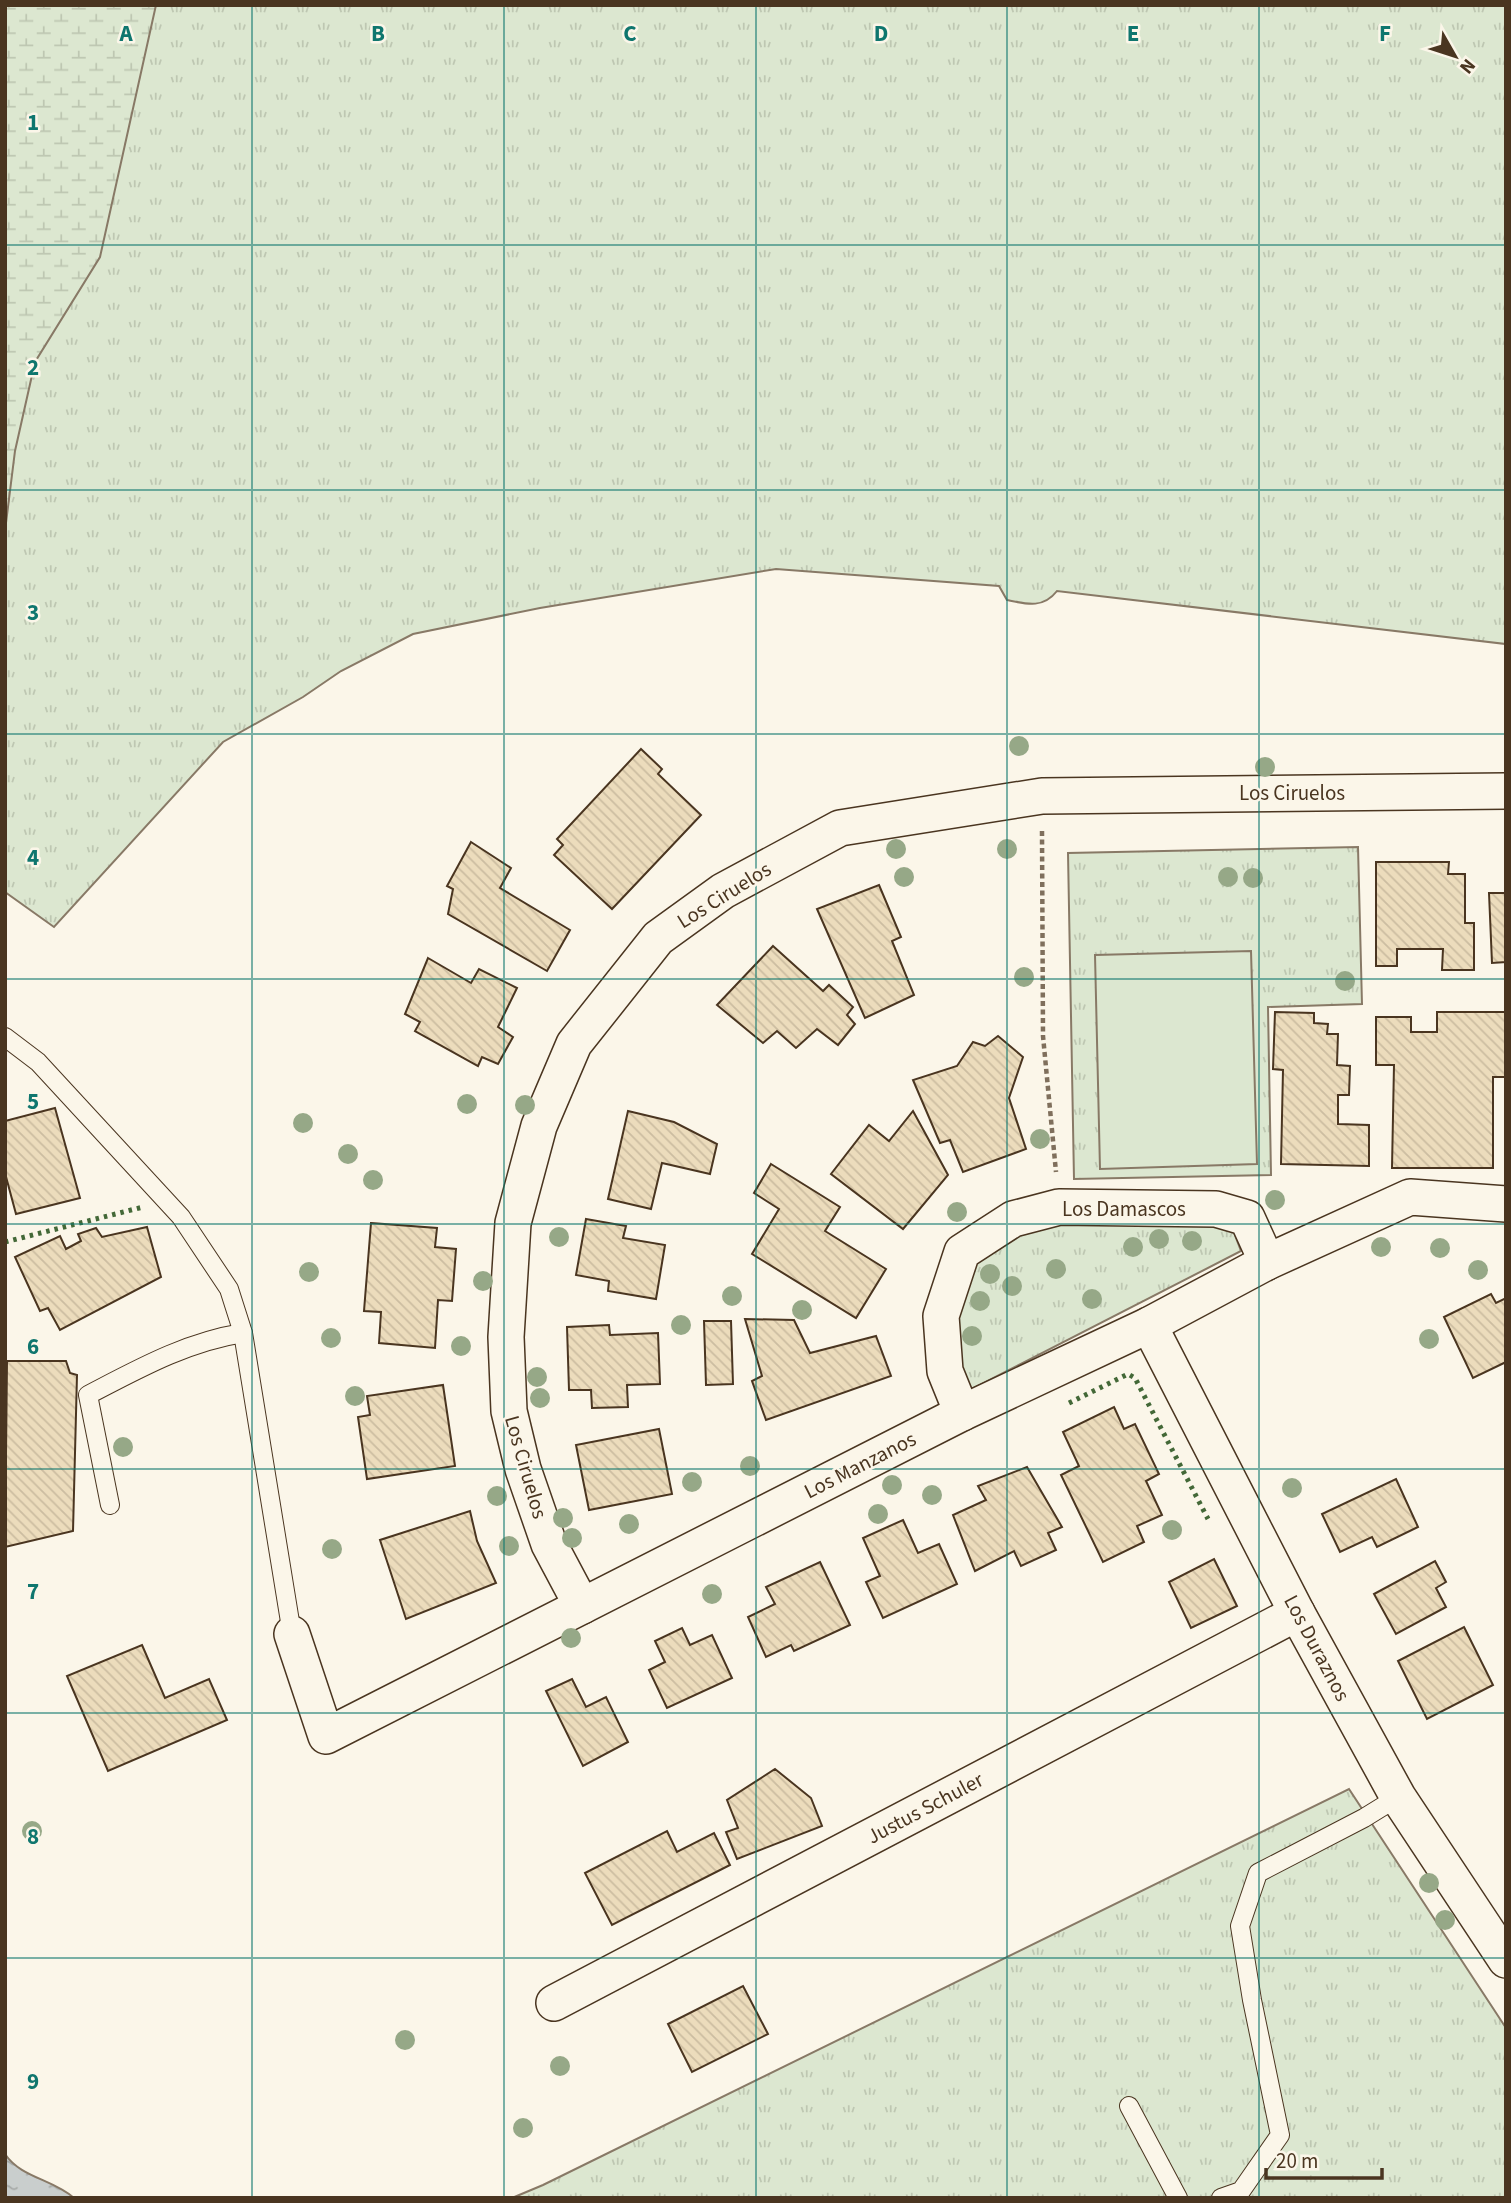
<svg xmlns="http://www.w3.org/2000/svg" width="1511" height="2203" font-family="'Source Sans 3',sans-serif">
	<defs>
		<pattern id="grass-tufts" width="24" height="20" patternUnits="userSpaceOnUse" patternTransform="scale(1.75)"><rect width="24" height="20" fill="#dce7d0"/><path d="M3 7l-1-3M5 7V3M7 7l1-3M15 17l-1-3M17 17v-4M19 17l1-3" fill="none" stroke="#bec7b2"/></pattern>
		<pattern id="wetland-marsh" width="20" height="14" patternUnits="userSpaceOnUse" patternTransform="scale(1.75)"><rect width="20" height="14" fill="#dce7d0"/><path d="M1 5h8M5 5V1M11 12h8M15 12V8" fill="none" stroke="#bec7b2"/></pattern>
		<pattern id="water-ripples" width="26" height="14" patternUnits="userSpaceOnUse" patternTransform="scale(1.75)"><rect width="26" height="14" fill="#c9cecd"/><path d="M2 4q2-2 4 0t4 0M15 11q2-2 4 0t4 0" fill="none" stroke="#a5a8a6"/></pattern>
		<pattern id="building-back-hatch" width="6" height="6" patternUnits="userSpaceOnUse" patternTransform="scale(1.75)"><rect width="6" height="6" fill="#ecdcbc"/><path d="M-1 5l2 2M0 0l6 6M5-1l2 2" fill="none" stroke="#ccbda1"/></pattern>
	</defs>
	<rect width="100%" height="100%" fill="#fbf6e9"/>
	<!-- grass -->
	<g fill="url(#grass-tufts)" stroke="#887966" stroke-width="2">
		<path d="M5 5H1506V644L1057 591C1043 609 1026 604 1007 600L999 586 776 569 540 608 413 634 341 671 303 697 223 742 54 927 5 892Z"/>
		<path d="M1358 847 1362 1004 1268 1007 1271 1175 1074 1179 1068 853Z"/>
		<path d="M1024 1224 1231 1225 1241 1251 972 1389 963 1382 954 1311 974 1257Z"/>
		<path d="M1349 1789 1506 2028V2198H512L543 2185Z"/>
	</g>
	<!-- wetland -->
	<path fill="url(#wetland-marsh)" stroke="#887966" stroke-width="2" d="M5 5H156L100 257 35 362 15 451 5 531Z"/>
	<!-- pitch -->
	<path fill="#dce7d0" stroke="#887966" stroke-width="2" d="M1251 951 1257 1164 1100 1169 1095 955Z"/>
	<!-- water -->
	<path fill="url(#water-ripples)" stroke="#887966" stroke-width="2" d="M5 2154C21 2178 53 2179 74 2198H5Z"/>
	<!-- building -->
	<g fill="url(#building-back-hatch)" stroke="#4a3520" stroke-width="2">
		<path d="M641 749 662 769 658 774 701 815 612 909 554 855 563 845 557 839Z"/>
		<path d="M471 842 511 868 500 888 570 930 547 971 448 914 453 889 447 886Z"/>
		<path d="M1376 862H1449L1448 874H1465V923H1474V970H1442L1443 949H1397V966H1376Z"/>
		<path d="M879 885 901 937 892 941 914 995 865 1018 817 909Z"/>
		<path d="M1489 893H1506V962L1492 963Z"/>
		<path d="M773 946 823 991 829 985 853 1007 847 1015 855 1024 838 1045 817 1029 796 1048 777 1031 763 1043 717 1005Z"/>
		<path d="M428 958 471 983 479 969 517 988 498 1027 513 1037 498 1064 482 1057 478 1066 415 1031 420 1022 405 1014Z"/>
		<path d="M1275 1012 1314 1013V1023L1328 1024 1327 1034H1338L1337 1065 1350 1066 1349 1095H1338V1124L1369 1125V1166L1281 1164 1283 1070 1273 1069Z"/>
		<path d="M1437 1012H1506V1077H1493V1168H1392L1394 1065H1376V1017H1411V1032H1437Z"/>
		<path d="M998 1036 1023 1057 1009 1098 1026 1149 963 1172 950 1140 940 1143 913 1080 957 1066 973 1042 985 1046Z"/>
		<path d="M55 1108 80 1198 16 1214 5 1173V1121Z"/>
		<path d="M628 1111 674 1122 717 1144 710 1174 662 1163 651 1209 608 1199Z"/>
		<path d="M913 1111 948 1175 903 1229 831 1174 869 1125 889 1141Z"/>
		<path d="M771 1164 840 1207 825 1231 886 1269 856 1318 752 1254 779 1209 754 1193Z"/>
		<path d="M586 1219 626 1226 623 1238 665 1245 656 1299 608 1291 609 1281 576 1275Z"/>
		<path d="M371 1223 437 1228 435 1247 456 1249 452 1301 438 1300 435 1348 379 1343 381 1312 364 1311Z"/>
		<path d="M147 1227 161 1277 60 1330 48 1308 40 1311 15 1257 60 1236 66 1249 81 1241 78 1234 96 1228 102 1237Z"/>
		<path d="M1491 1294 1496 1303 1506 1298V1362L1473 1378 1444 1317Z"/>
		<path d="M745 1319 794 1320 810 1353 876 1336 891 1376 766 1420 752 1381 762 1376Z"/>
		<path d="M704 1321H731L733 1384 706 1385Z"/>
		<path d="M609 1325 610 1335 658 1333 660 1384 627 1385 628 1407 592 1408 591 1390H569L567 1327Z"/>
		<path d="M7 1361H66L70 1373 77 1375 73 1531 5 1547Z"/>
		<path d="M443 1385 455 1466 367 1479 358 1417 370 1415 367 1396Z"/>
		<path d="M1114 1407 1124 1429 1135 1424 1159 1474 1146 1481 1162 1515 1137 1526 1144 1542 1103 1562 1061 1475 1079 1466 1063 1432Z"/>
		<path d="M659 1429 672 1494 589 1510 576 1445Z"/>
		<path d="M1027 1467 1062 1527 1048 1533 1056 1550 1021 1566 1014 1551 975 1571 953 1515 986 1500 978 1486Z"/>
		<path d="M1396 1479 1418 1527 1377 1547 1372 1537 1340 1552 1322 1514Z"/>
		<path d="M470 1511 477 1541 496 1583 406 1619 380 1540Z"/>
		<path d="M903 1520 918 1553 939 1544 957 1584 883 1618 866 1582 880 1576 863 1538Z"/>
		<path d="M1214 1559 1237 1606 1191 1628 1169 1582Z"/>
		<path d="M1435 1561 1446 1582 1436 1588 1446 1607 1396 1634 1374 1594Z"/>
		<path d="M820 1562 850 1625 794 1651 791 1645 766 1657 748 1617 775 1604 766 1587Z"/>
		<path d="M1464 1627 1493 1685 1427 1719 1398 1661Z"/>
		<path d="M682 1628 690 1645 712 1635 732 1678 667 1708 649 1670 665 1662 655 1641Z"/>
		<path d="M142 1645 165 1698 209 1679 227 1720 108 1771 67 1676Z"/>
		<path d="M572 1679 586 1707 606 1697 628 1742 583 1766 546 1691Z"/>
		<path d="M775 1769 811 1798 822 1826 737 1859 726 1832 738 1828 727 1800Z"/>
		<path d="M667 1831 677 1852 714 1833 730 1865 612 1925 585 1873Z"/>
		<path d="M743 1986 768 2034 692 2072 668 2024Z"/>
	</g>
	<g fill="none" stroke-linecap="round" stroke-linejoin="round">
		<defs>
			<g id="service">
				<path d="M5 1037 38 1062 181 1217 229 1289 243 1333"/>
				<path d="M110 1505 88 1395C138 1369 186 1342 243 1333L292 1634"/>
				<path d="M1129 2106 1178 2198"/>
				<path d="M1221 2198 1241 2191 1280 2135 1252 2000 1240 1926 1258 1873 1364 1818 1398 1797"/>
			</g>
			<g id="minor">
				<path d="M1149 1325 1297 1613 1398 1797 1506 1960"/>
				<path d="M962 1413 945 1371 941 1316 962 1252 1013 1219 1059 1207 1216 1209 1247 1218 1267 1262"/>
				<path d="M582 1606 549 1544 523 1469 509 1411 506 1337 513 1223 539 1126 574 1044 658 938 723 891 840 828 1042 796 1506 791"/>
				<path d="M292 1634 326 1736 962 1413 1149 1325 1267 1262 1410 1197 1506 1204"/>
				<path d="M554 2003 1297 1613"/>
			</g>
		</defs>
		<!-- service casing -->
		<use href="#service" stroke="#4a3520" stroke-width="20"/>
		<!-- minor casing -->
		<use href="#minor" stroke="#4a3520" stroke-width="38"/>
		<!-- path -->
		<path stroke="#7f6f5c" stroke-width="4.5" stroke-dasharray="5 3.5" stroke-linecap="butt" d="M1042 831 1043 1036 1056 1172"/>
		<!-- service -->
		<use href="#service" stroke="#fbf6e9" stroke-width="18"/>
		<!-- minor -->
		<use href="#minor" stroke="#fbf6e9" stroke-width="35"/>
		<!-- hedge -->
		<g stroke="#436837" stroke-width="5" stroke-dasharray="3.5 5" stroke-linecap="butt">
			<path d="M5 1242 143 1207"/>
			<path d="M1069 1403 1128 1374 1135 1378 1208 1519"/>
		</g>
	</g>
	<!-- trees -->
	<g fill="#96a887">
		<circle cx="1019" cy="746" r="10"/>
		<circle cx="1265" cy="767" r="10"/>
		<circle cx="896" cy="849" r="10"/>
		<circle cx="1007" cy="849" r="10"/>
		<circle cx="904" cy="877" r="10"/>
		<circle cx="1228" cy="877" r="10"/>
		<circle cx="1253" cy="878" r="10"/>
		<circle cx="1024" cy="977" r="10"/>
		<circle cx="1345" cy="981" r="10"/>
		<circle cx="467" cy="1104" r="10"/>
		<circle cx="525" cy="1105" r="10"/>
		<circle cx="303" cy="1123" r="10"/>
		<circle cx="1040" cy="1139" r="10"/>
		<circle cx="348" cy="1154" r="10"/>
		<circle cx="373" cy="1180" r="10"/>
		<circle cx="1275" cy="1200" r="10"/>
		<circle cx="957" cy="1212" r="10"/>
		<circle cx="559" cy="1237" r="10"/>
		<circle cx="1159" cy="1239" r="10"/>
		<circle cx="1192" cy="1241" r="10"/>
		<circle cx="1133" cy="1247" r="10"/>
		<circle cx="1381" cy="1247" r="10"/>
		<circle cx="1440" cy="1248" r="10"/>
		<circle cx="1056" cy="1269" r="10"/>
		<circle cx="1478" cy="1270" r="10"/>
		<circle cx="309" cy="1272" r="10"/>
		<circle cx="990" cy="1274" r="10"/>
		<circle cx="483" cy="1281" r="10"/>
		<circle cx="1012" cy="1286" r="10"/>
		<circle cx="732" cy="1296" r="10"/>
		<circle cx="1092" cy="1299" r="10"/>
		<circle cx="980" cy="1301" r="10"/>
		<circle cx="802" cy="1310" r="10"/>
		<circle cx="681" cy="1325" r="10"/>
		<circle cx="972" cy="1336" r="10"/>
		<circle cx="331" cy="1338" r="10"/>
		<circle cx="1429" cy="1339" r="10"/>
		<circle cx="461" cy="1346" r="10"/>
		<circle cx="537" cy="1377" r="10"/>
		<circle cx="355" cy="1396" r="10"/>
		<circle cx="540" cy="1398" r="10"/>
		<circle cx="123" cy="1447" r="10"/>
		<circle cx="750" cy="1466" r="10"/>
		<circle cx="692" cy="1482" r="10"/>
		<circle cx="892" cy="1485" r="10"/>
		<circle cx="1292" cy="1488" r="10"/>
		<circle cx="932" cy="1495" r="10"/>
		<circle cx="497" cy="1496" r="10"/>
		<circle cx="878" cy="1514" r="10"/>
		<circle cx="563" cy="1518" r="10"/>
		<circle cx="629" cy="1524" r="10"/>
		<circle cx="1172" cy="1530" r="10"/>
		<circle cx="572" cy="1538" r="10"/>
		<circle cx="509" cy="1546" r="10"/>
		<circle cx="332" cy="1549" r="10"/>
		<circle cx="712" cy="1594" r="10"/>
		<circle cx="571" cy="1638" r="10"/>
		<circle cx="32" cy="1831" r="10"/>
		<circle cx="1429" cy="1883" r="10"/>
		<circle cx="1445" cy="1920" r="10"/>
		<circle cx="405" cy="2040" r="10"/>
		<circle cx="560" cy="2066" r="10"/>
		<circle cx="523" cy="2128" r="10"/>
	</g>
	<!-- grid -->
	<path fill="none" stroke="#0f766e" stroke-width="2" stroke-opacity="0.55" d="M252 5V2198M504 5V2198M756 5V2198M1007 5V2198M1259 5V2198M5 245H1506M5 490H1506M5 734H1506M5 979H1506M5 1224H1506M5 1469H1506M5 1713H1506M5 1958H1506"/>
	<g text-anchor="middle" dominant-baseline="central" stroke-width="5" stroke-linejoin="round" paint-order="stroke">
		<!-- street labels -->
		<g font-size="21" fill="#4a3520" stroke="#fbf6e9">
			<text x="1292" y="793">Los Ciruelos</text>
			<text transform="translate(724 895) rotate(-32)">Los Ciruelos</text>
			<text x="1124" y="1209">Los Damascos</text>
			<text transform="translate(860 1465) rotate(-27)">Los Manzanos</text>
			<text transform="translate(526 1467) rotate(74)">Los Ciruelos</text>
			<text transform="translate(1317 1648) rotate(62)">Los Duraznos</text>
			<text transform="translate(925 1808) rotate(-28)">Justus Schuler</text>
		</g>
	</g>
	<g font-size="23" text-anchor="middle" font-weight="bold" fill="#0f766e" stroke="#fbf6e9" stroke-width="5" stroke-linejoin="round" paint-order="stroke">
		<text x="126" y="41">A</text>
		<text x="378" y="41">B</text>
		<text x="630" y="41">C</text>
		<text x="881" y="41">D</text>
		<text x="1133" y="41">E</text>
		<text x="1385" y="41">F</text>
		<text x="33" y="130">1</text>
		<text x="33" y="375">2</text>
		<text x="33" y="620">3</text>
		<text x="33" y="865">4</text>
		<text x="33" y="1109">5</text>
		<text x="33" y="1354">6</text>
		<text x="33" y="1599">7</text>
		<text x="33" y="1844">8</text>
		<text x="33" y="2089">9</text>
	</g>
	<!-- border -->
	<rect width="1511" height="2203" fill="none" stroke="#4a3520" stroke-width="14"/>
	<!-- north arrow -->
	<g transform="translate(1455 56) rotate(129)" stroke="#fbf6e9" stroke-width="5" paint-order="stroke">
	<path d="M0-5L12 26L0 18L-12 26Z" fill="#4a3520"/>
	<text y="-10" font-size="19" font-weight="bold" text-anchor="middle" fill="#4a3520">N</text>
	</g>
	<!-- scale -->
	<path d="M1266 2168v10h116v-10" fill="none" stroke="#4a3520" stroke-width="3.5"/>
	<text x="1276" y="2168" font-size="21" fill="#4a3520" stroke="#fbf6e9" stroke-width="5" paint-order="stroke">20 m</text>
</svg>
